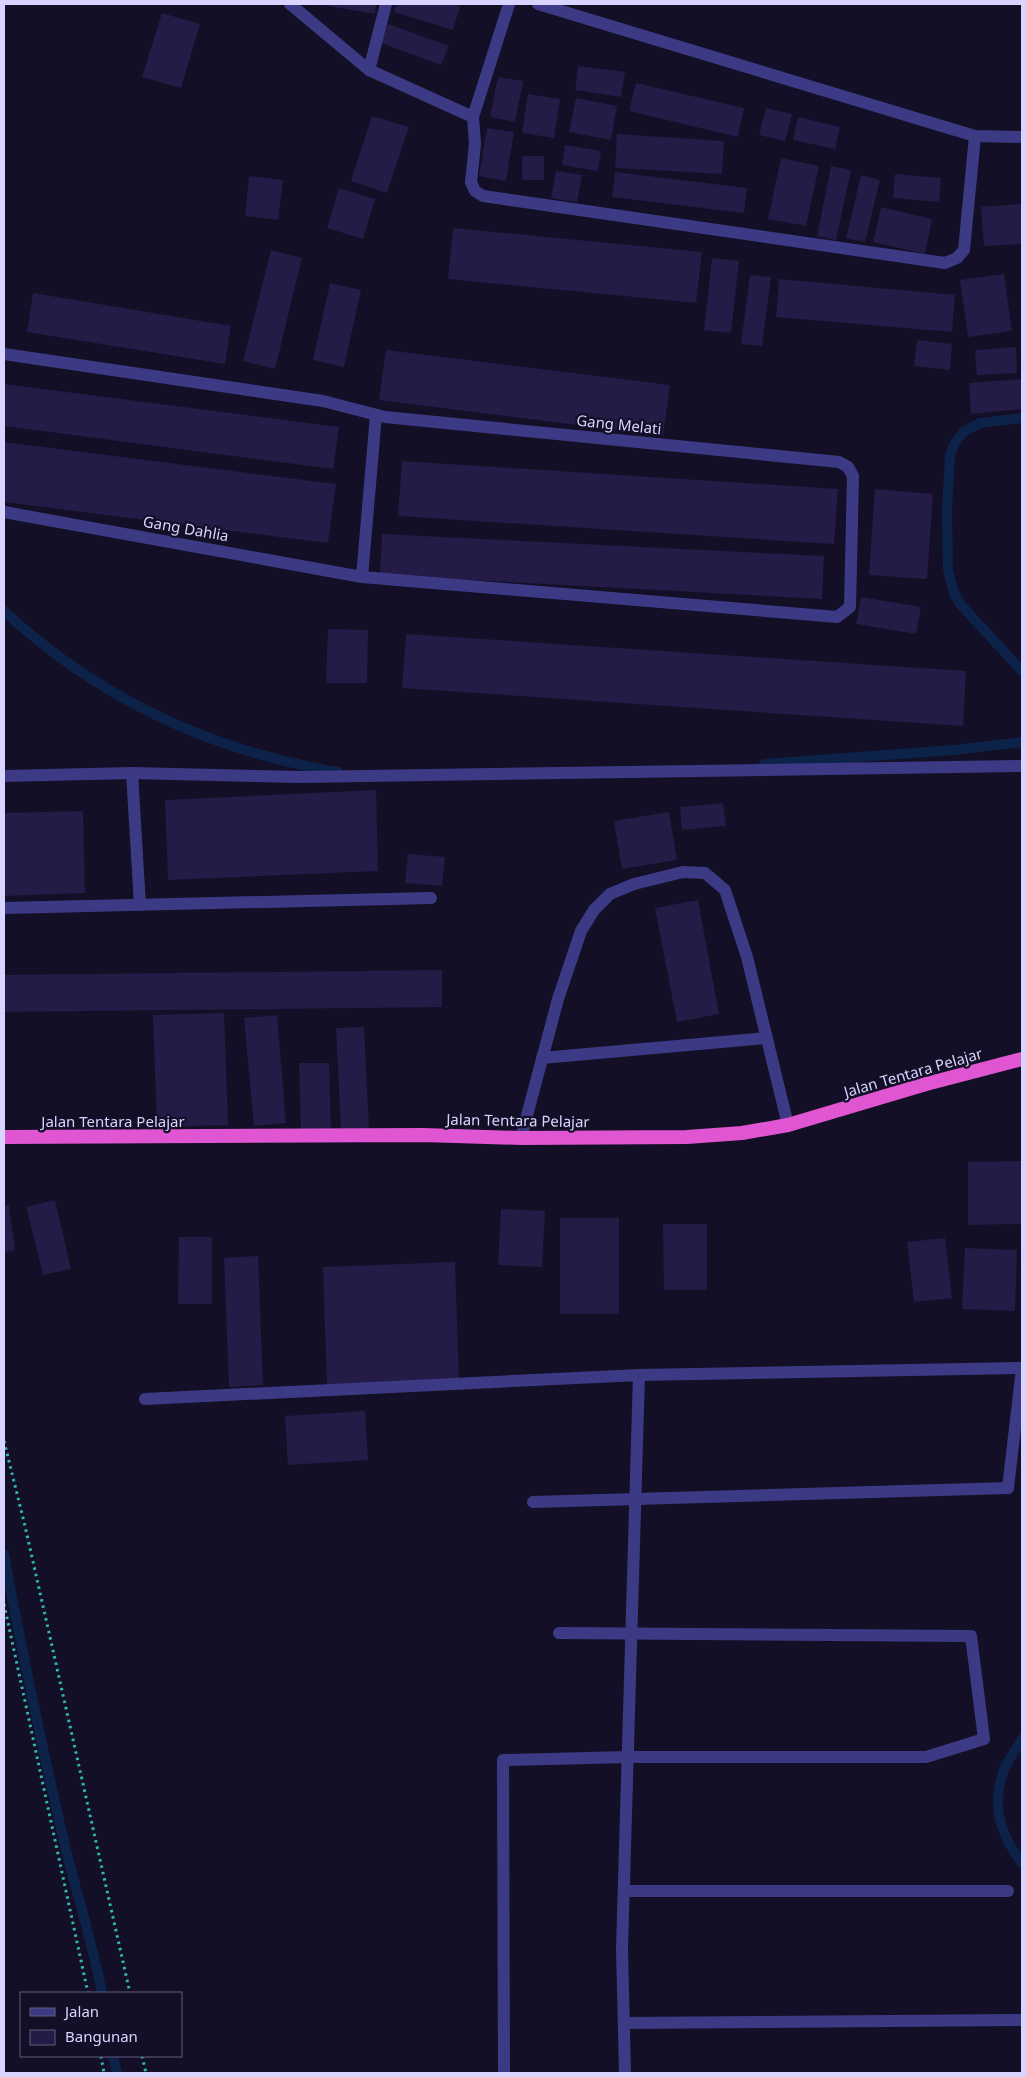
<svg xmlns="http://www.w3.org/2000/svg" width="1026" height="2077" font-family="'Noto Sans',sans-serif">
	<rect width="100%" height="100%" fill="#130f26"/>
	<g fill="none" stroke-linecap="round" stroke-linejoin="round">
		<!-- stream -->
		<g stroke="#0c2248" stroke-width="10">
			<path d="M1022 418 980 423 963 432 955 443 950 455 947 510 948 570 954 593 960 604 1022 671"/>
			<path d="M4 611C98 698 212 751 338 772"/>
			<path d="M764 764 954 750 1022 742"/>
			<path d="M4 1554C22 1653 43 1751 66 1850 78 1898 93 1945 102 1993"/>
			<path d="M1022 1739C1016 1750 1007 1761 1003 1773 991 1808 1001 1835 1022 1863"/>
			<path d="M113 2056 117 2073"/>
		</g>
	</g>
	<!-- building -->
	<g fill="#241b47">
		<path d="M317 4H376L375 14Z"/>
		<path d="M396 4H453L460 6 453 30 394 12Z"/>
		<path d="M162 13 200 24 181 88 142 77Z"/>
		<path d="M388 24 449 46 441 65 381 43Z"/>
		<path d="M578 66 625 72 621 97 575 90Z"/>
		<path d="M498 77 523 81 515 122 490 117Z"/>
		<path d="M636 83 744 108 738 137 629 111Z"/>
		<path d="M528 94 560 99 554 138 522 133Z"/>
		<path d="M576 98 617 106 611 140 569 132Z"/>
		<path d="M766 108 792 114 785 141 759 135Z"/>
		<path d="M372 116 409 127 387 193 351 181Z"/>
		<path d="M798 117 840 127 835 149 793 140Z"/>
		<path d="M487 128 514 132 506 181 479 176Z"/>
		<path d="M617 134 724 141 722 174 615 168Z"/>
		<path d="M565 145 601 151 598 171 562 165Z"/>
		<rect x="522" y="156" width="22" height="24"/>
		<path d="M781 158 819 166 806 226 768 219Z"/>
		<path d="M831 166 851 170 836 240 817 236Z"/>
		<path d="M556 171 582 175 577 202 551 198Z"/>
		<path d="M615 172 747 188 744 213 612 197Z"/>
		<path d="M895 174 941 178 939 202 893 198Z"/>
		<path d="M861 175 880 180 865 242 846 238Z"/>
		<path d="M249 176 283 180 278 220 245 216Z"/>
		<path d="M339 188 375 199 363 239 327 228Z"/>
		<path d="M1022 204V244L984 246 981 207Z"/>
		<path d="M881 207 932 219 925 254 873 242Z"/>
		<path d="M453 228 702 252 696 303 448 279Z"/>
		<path d="M271 250 302 258 275 369 243 361Z"/>
		<path d="M712 258 739 261 731 333 704 330Z"/>
		<path d="M1004 274 1012 331 968 337 960 280Z"/>
		<path d="M750 275 771 277 762 346 741 344Z"/>
		<path d="M779 279 955 295 952 332 776 317Z"/>
		<path d="M330 283 361 290 344 367 313 360Z"/>
		<path d="M33 293 231 326 225 364 27 332Z"/>
		<path d="M917 340 952 344 950 370 914 366Z"/>
		<path d="M1016 347 1017 373 977 375 975 350Z"/>
		<path d="M386 350 670 385 663 436 379 400Z"/>
		<path d="M1022 379V409L971 414 969 383Z"/>
		<path d="M4 384 339 427 333 469 4 426Z"/>
		<path d="M4 442 336 484 328 543 4 502Z"/>
		<path d="M402 461 838 489 834 544 398 516Z"/>
		<path d="M875 489 933 494 927 579 869 575Z"/>
		<path d="M382 534 824 556 822 599 380 575Z"/>
		<path d="M861 597 921 607 916 634 856 624Z"/>
		<path d="M328 629 368 630 367 683H326Z"/>
		<path d="M406 634 966 671 963 726 402 688Z"/>
		<path d="M376 790 378 871 168 880 165 800Z"/>
		<path d="M723 803 726 826 682 830 680 807Z"/>
		<path d="M83 811 85 893 4 896V813Z"/>
		<path d="M669 812 677 860 622 869 614 821Z"/>
		<path d="M408 854 445 857 442 886 405 883Z"/>
		<path d="M698 900 719 1014 677 1022 655 908Z"/>
		<path d="M442 970V1007L4 1012V975Z"/>
		<path d="M224 1013 228 1125 157 1127 153 1015Z"/>
		<path d="M277 1015 286 1123 254 1126 244 1018Z"/>
		<path d="M364 1027 369 1130 341 1131 336 1028Z"/>
		<path d="M299 1063H329L331 1131 301 1132Z"/>
		<path d="M1022 1161V1224L968 1225V1162Z"/>
		<path d="M55 1200 71 1269 43 1275 26 1207Z"/>
		<path d="M9 1205 15 1250 4 1252V1206Z"/>
		<path d="M501 1209 545 1211 542 1267 498 1265Z"/>
		<rect x="560" y="1218" width="59" height="96"/>
		<path d="M663 1224H707V1290H664Z"/>
		<path d="M179 1237H212V1304H178Z"/>
		<path d="M945 1238 952 1298 914 1302 907 1242Z"/>
		<path d="M965 1248 1017 1250 1015 1311 962 1309Z"/>
		<path d="M258 1256 263 1385 229 1387 224 1258Z"/>
		<path d="M455 1262 459 1382 327 1387 323 1267Z"/>
		<path d="M365 1411 368 1460 288 1465 285 1416Z"/>
	</g>
	<g fill="none" stroke-linecap="round" stroke-linejoin="round">
		<!-- path -->
		<g stroke="#2fb8b0" stroke-width="3" stroke-dasharray="2.5 4" stroke-linecap="butt">
			<path d="M4 1441 25 1526 130 1993"/>
			<path d="M4 1604 88 1993"/>
			<path d="M101 2056 104 2073"/>
			<path d="M142 2056 146 2073"/>
		</g>
		<!-- service -->
		<g stroke="#3d3a85" stroke-width="12">
			<path d="M542 1058 766 1038"/>
			<path d="M521 1138 558 999 581 931 594 910 610 894 634 884 683 872 705 873 725 890 747 957 788 1125"/>
		</g>
		<!-- minor -->
		<g stroke="#3d3a85" stroke-width="12">
			<path d="M290 4 369 70 473 117 509 4"/>
			<path d="M538 4 975 136 1022 137"/>
			<path d="M369 70 386 4"/>
			<path d="M473 117 475 144 471 182 475 191 483 196 945 263 957 258 964 250 975 136"/>
			<path d="M4 354 323 401 385 417 839 462 848 467 853 476 850 607 837 617 362 577 4 512"/>
			<path d="M362 577 376 415"/>
			<path d="M132 773 140 905"/>
			<path d="M4 776 132 773 301 777 1022 766"/>
			<path d="M4 908 431 898"/>
			<path d="M639 1375 1022 1368"/>
			<path d="M145 1399 639 1375 622 1949 625 2073"/>
			<path d="M533 1502 1008 1488 1022 1368"/>
			<path d="M624 1891H1008"/>
			<path d="M624 2023 1022 2020"/>
			<path d="M504 2073 503 1760 628 1757H926L984 1739 971 1636 559 1633"/>
		</g>
		<!-- trunk -->
		<path stroke="#e055d1" stroke-width="14" d="M4 1137 423 1135 521 1138 687 1137 742 1133 788 1125 926 1084 1022 1059"/>
	</g>
	<g text-anchor="middle" dominant-baseline="central" stroke-width="4.5" stroke-linejoin="round" paint-order="stroke">
		<!-- street labels -->
		<g font-size="15" fill="#d9d4ff" stroke="#130f26">
			<text transform="translate(619 424) rotate(6)">Gang Melati</text>
			<text transform="translate(186 528) rotate(10)">Gang Dahlia</text>
			<text transform="translate(913 1072) rotate(-16)">Jalan Tentara Pelajar</text>
			<text transform="translate(518 1120) rotate(1)">Jalan Tentara Pelajar</text>
			<text x="113" y="1121">Jalan Tentara Pelajar</text>
		</g>
	</g>
	<!-- border -->
	<rect width="1026" height="2077" fill="none" stroke="#d9d4ff" stroke-width="10"/>
	<!-- legend -->
	<rect x="20" y="1992" width="162" height="65" fill="#130f26" stroke="#625e7d"/>
	<rect x="30" y="2008" width="25" height="8" fill="#3d3a85" stroke="#625e7d"/>
	<text x="65" y="2017" font-size="15" fill="#d9d4ff">Jalan</text>
	<rect x="30" y="2030" width="25" height="15" fill="#241b47" stroke="#625e7d"/>
	<text x="65" y="2042" font-size="15" fill="#d9d4ff">Bangunan</text>
</svg>
